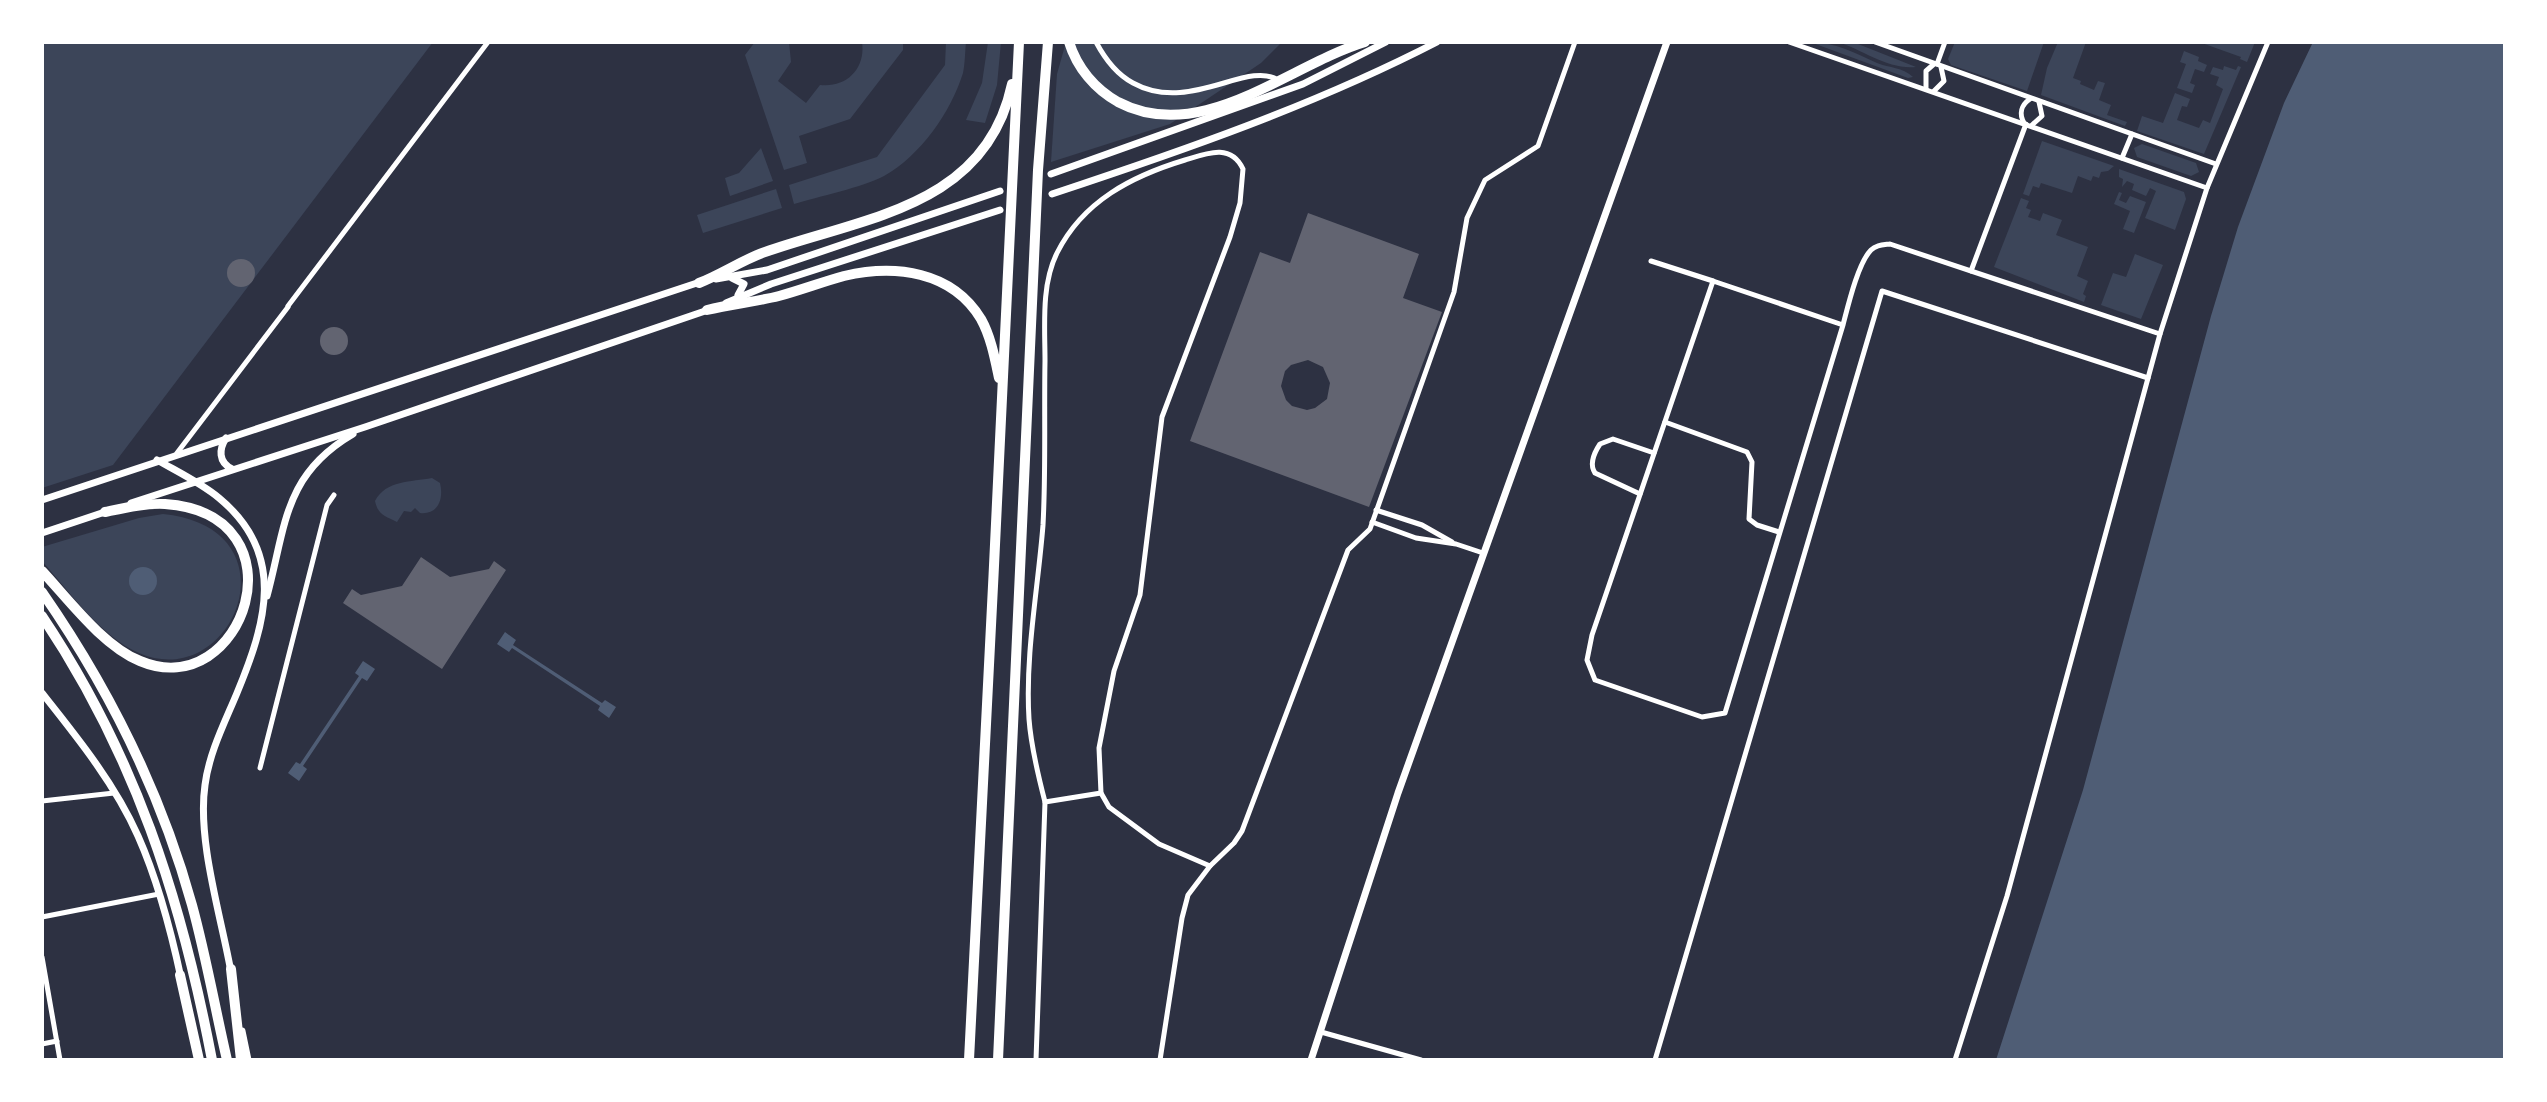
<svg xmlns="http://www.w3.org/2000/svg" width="2547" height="1102" font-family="'Nunito Sans',sans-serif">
	<rect width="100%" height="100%" fill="#2d3142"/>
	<!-- green -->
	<g fill="#3c4559">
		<path d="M42 42H433L113 465 42 488Z"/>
		<path d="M755 42H789L791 62 778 81 806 103 820 85C846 88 866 69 862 42H903V50L850 119 799 136 807 163 784 170 745 55Z"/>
		<path d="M946 42H966C965 52 965 64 963 73 951 112 920 156 884 176 864 187 817 197 794 204L789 185 877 157 945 65Z"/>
		<path d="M988 42H1001L997 85 985 123 966 120 982 83Z"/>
		<path d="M1066 42H1282L1261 63 1170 124 1051 162 1057 74Z"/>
		<path d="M1810 42C1835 42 1855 53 1877 63 1890 68 1902 67 1913 77L1908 78Z"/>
		<path d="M1838 42H1853L1916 67C1889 70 1863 50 1838 42Z"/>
		<path d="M1955 42H2044L2027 91 1951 65 1948 59Z"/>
		<path d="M2058 42H2086L2073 78 2081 81 2080 84 2094 90 2098 81 2105 83 2099 100 2111 105 2107 115 2127 122 2125 126 2041 95 2047 68Z"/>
		<path d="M2199 42H2255L2247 62 2240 59 2241 57Z"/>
		<path d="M2184 51 2199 57 2198 61 2207 65 2204 72 2195 69 2190 83 2195 85 2192 93 2177 88 2186 64 2180 62Z"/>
		<path d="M2224 66 2236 70 2238 66 2241 67 2204 154 2137 131 2142 116 2163 123 2175 93 2190 99 2187 107 2182 106 2177 120 2199 128 2203 120 2210 123 2223 89 2216 85 2219 77 2210 74 2213 67 2223 70Z"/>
		<path d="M2042 141 2114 166 2108 171 2101 172 2099 178 2093 176 2091 181 2078 176 2072 193 2041 183 2039 188 2033 186 2029 196 2023 194Z"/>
		<path d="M2142 144 2196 163 2199 172 2191 176 2137 157 2134 148Z"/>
		<path d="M761 148 773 181 730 196 725 178 739 173Z"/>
		<path d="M2119 169 2184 192 2186 199 2175 230 2145 218 2156 191 2150 188 2146 196 2132 190 2134 184 2127 181 2122 187 2123 179 2119 177Z"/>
		<path d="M776 189 782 208 703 233 697 215Z"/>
		<path d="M2119 192 2122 193 2119 200 2126 203 2130 196 2146 202 2134 233 2123 229 2130 211 2114 204Z"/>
		<path d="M2021 198 2029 201 2026 208 2031 210 2028 217 2040 221 2043 213 2062 220 2056 235 2088 247 2077 276 2088 281 2083 294 2086 296 2084 302 1994 267Z"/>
		<path d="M2135 254 2163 265 2141 319 2101 305 2113 273 2126 277Z"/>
		<path d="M432 478 440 483C444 499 438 515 420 513L415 508 411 512 404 511 397 522C385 516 378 515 375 501 386 480 411 482 432 478Z"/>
		<path d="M163 514C300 528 233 694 139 653 100 636 70 592 42 561V547L139 518Z"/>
	</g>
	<!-- water -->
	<g fill="#4f5d75">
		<path d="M2313 42H2505V1060H1996L2083 790 2211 316 2238 227 2284 103Z"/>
		<circle cx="143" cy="581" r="14"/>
		<path d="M505 632 516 640 513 645 602 703 605 700 616 707 609 718 598 710 600 706 512 648 509 652 497 644Z"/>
		<path d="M363 661 375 669 367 681 362 678 303 766 307 769 299 781 288 773 296 762 300 764 359 676 355 673Z"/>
	</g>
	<!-- building -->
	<g fill="#626471" fill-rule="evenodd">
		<path d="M1308 213 1419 254 1403 298 1442 312 1369 507 1190 441 1260 252 1290 263ZM1308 360 1323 367 1330 383 1327 399 1315 408 1307 410 1292 406 1286 400 1281 386 1285 371 1291 365Z"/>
		<circle cx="241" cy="273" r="14"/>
		<circle cx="334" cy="341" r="14"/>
		<path d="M421 557 450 577 489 569 494 561 506 570 442 669 343 603 352 589 361 595 402 586Z"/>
	</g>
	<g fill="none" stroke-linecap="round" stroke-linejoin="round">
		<!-- minor -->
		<g stroke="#fff" stroke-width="5">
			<path d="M1096 42C1105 59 1116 74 1133 83 1189 114 1247 60 1278 80"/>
			<path d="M1789 42 2207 188"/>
			<path d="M1875 42 2216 164"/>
			<path d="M1937 64 1945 42"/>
			<path d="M1926 89V71L1934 64"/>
			<path d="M1934 91 1944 81 1941 67"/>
			<path d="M2024 123C2019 114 2021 105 2030 99"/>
			<path d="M2032 125 2042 116 2039 102"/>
			<path d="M2122 158 2132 134"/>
			<path d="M1651 261 1713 281"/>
			<path d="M1971 271 2026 124"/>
			<path d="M288 306 488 42"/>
			<path d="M1843 325 1713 281 1592 635 1587 660 1595 680 1702 717 1725 713 1843 325C1848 306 1858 263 1871 250 1876 245 1882 245 1890 244L2160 334"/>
			<path d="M1665 422 1747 452 1752 462 1749 519 1757 525 1779 532"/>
			<path d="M177 453 288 307"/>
			<path d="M1640 494 1595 473C1589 464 1594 453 1600 444L1613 439 1654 453"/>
			<path d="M1376 510 1422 525 1452 542"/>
			<path d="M1372 522 1416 538 1456 544 1483 553"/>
			<path d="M260 768 327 505 334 495"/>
			<path d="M42 801 114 793"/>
			<path d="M1045 802C1038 775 1031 747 1029 719 1025 655 1038 589 1043 525 1046 470 1044 415 1045 361 1045 326 1041 285 1057 253 1083 201 1132 176 1185 160 1207 153 1231 143 1243 169L1240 203 1230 237 1162 417 1140 595 1114 671 1099 748 1101 793 1109 807 1159 844 1210 866 1234 843 1242 831 1348 550 1370 529 1454 292 1467 218 1485 180 1538 146 1575 42"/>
			<path d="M42 917 159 894"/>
			<path d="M42 957 60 1060"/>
			<path d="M1321 1032 1421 1060"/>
			<path d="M42 1044 57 1041"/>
			<path d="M1036 1060 1045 802 1101 793"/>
			<path d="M1160 1060 1182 918 1188 895 1210 866"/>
			<path d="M1655 1060 1882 291 2148 378"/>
			<path d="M1955 1060 2007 896 2160 334 2207 188 2268 42"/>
		</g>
		<!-- tertiary -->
		<path stroke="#fff" stroke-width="7" d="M1311 1060 1398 793 1667 42"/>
		<!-- secondary -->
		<g stroke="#fff" stroke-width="7">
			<path d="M1051 174 1303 84 1386 42"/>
			<path d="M1052 194C1182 151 1315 105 1437 42"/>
			<path d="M732 278 744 284 738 295"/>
			<path d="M716 279 767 270 1000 191"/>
			<path d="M726 303 771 284 1000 210"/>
			<path d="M226 438C219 449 218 462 232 469"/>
			<path d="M157 460C178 472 201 483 219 498 287 554 266 623 237 693 225 722 209 753 205 785 197 840 221 916 231 972"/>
			<path d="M42 500 700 282"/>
			<path d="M131 503 365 427 711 309"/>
			<path d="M42 533 108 511"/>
			<path d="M267 596C286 526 283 475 353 434"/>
			<path d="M42 693C77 737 115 784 138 836 158 881 171 931 181 978"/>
			<path d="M242 1031 248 1060"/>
		</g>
		<!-- motorway -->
		<g stroke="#fff" stroke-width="10">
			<path d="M1069 42C1077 68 1095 89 1118 102 1201 146 1289 65 1365 42"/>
			<path d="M699 283C722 274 742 260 765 252 865 217 986 207 1012 84"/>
			<path d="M707 310C731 304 755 302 779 296 801 290 822 282 844 276 895 264 952 271 981 319 991 337 995 359 999 378"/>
			<path d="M42 571C69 600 103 646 140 661 244 705 308 514 165 504 145 503 124 508 105 512"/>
			<path d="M42 592C108 687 161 793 192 905 206 956 215 1008 227 1060"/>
			<path d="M42 616C135 755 181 897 212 1060"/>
			<path d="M231 969 241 1060"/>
			<path d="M180 975 199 1060"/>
			<path d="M969 1060C986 721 1004 381 1019 42"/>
			<path d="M998 1060 1038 170 1048 42"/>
		</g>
	</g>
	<!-- border -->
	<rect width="2547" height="1102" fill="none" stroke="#ffffff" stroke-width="88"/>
</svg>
